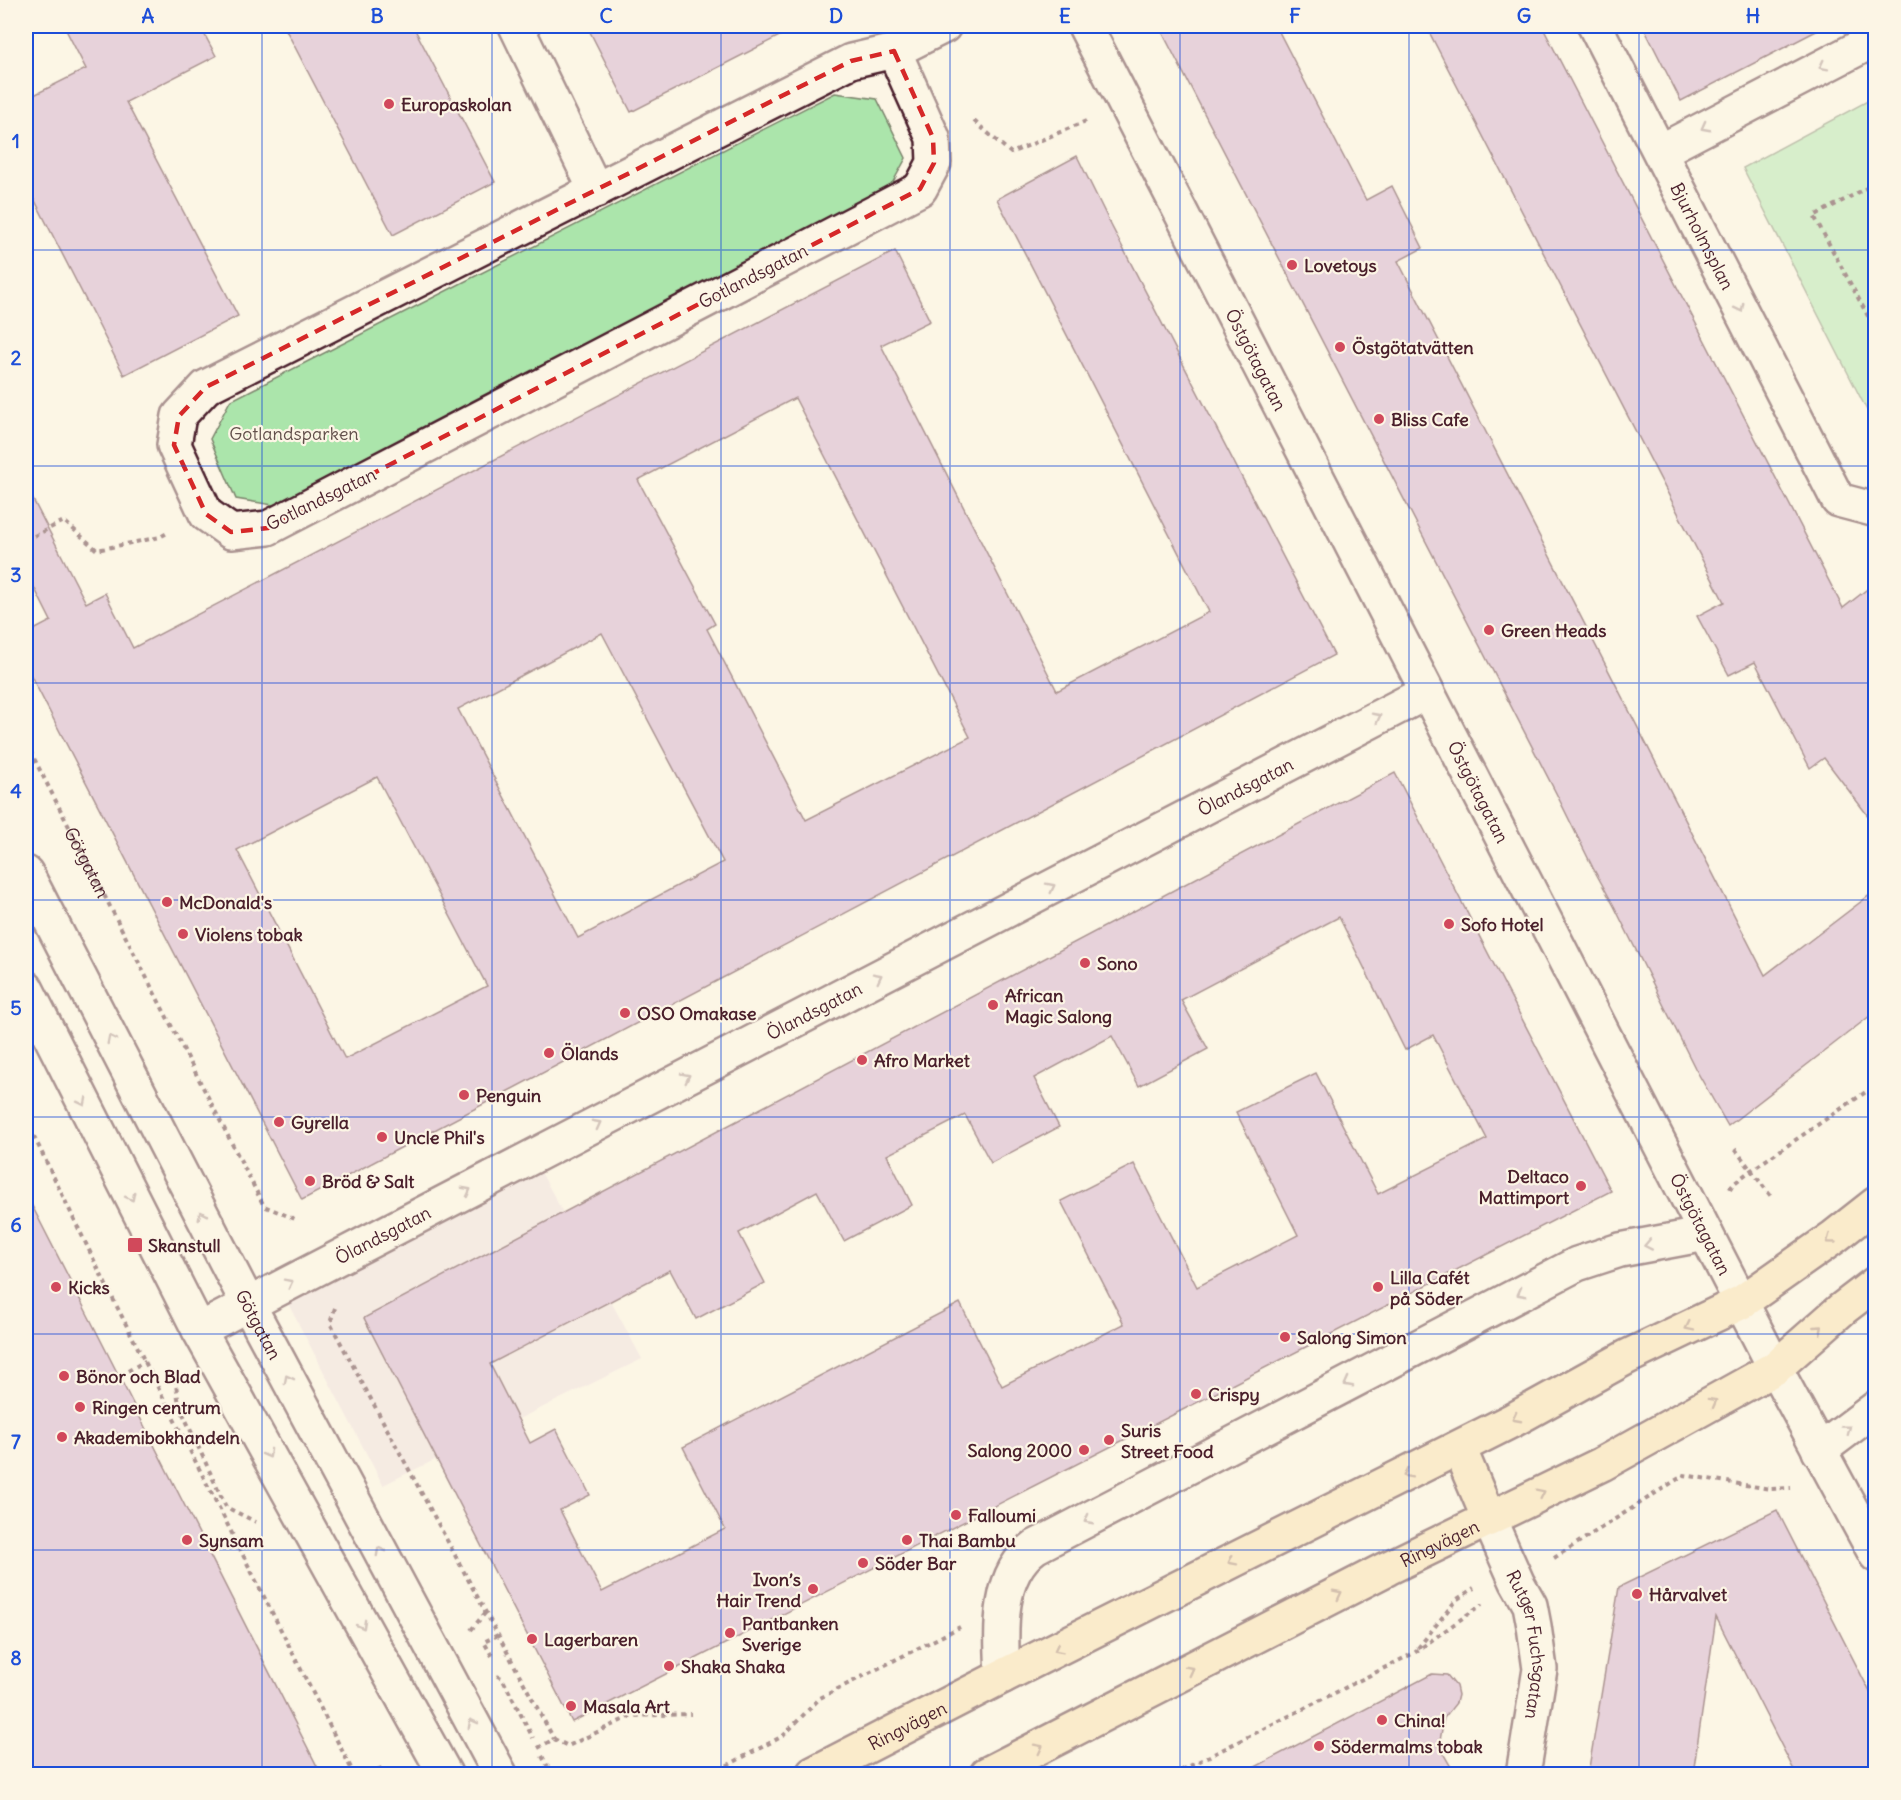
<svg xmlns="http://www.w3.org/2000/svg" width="1901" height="1800" font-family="Delius,sans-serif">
	<rect width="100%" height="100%" fill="#fcf5e5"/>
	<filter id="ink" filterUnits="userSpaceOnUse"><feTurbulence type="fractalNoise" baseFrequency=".0167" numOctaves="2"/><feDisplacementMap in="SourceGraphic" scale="12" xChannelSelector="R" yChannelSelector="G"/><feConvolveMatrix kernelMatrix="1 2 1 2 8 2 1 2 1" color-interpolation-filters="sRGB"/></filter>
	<g filter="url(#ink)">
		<!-- built -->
		<path fill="#eeddde" d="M535 1161 642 1359 383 1485 282 1292Z"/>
		<!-- green -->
		<g fill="#abe5ab" stroke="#7a826b" stroke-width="1.5">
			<path d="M835 93 877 99 906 158 888 191 279 506 236 499 210 439 230 401Z"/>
			<path d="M1875 97V426L1743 168Z"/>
		</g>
		<!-- building -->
		<g fill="#cfa6cc" stroke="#4a1f2b" stroke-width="1.5" fill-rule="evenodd">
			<path d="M64 26H200L216 56 126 102 238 316 124 375 26 183V99L86 69Z"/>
			<path d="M284 26H413L495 182 393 235Z"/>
			<path d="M587 26H799L631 112Z"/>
			<path d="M1159 26H1276L1366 200 1392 186 1423 248 1398 261 1765 975 1875 891V1012L1728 1126 1695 1068 1614 906 1593 868 1556 793Z"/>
			<path d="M1426 26H1542L1843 608 1875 583V825L1824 758 1810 768 1755 662 1729 675 1697 616 1724 602Z"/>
			<path d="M1643 26H1826L1681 101Z"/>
			<path d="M1077 156 1111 225 1334 655 302 1200 26 666V634L51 621 26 571V486L86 603 105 593 133 648 895 251 930 321 881 345 1057 691 1209 612 997 199ZM795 398 970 737 806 820 707 629 715 624 638 480ZM602 633 723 862 578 938 458 709ZM377 777 487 986 345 1059 237 850Z"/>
			<path d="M1395 773 1611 1191 572 1722 364 1318ZM1339 917 1405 1050 1433 1035 1487 1139 1378 1194 1316 1073 1236 1112 1298 1235 1197 1287 1134 1164 1061 1201 1124 1324 1002 1386 960 1303 683 1447 725 1529 602 1592 560 1510 590 1495 556 1429 530 1443 490 1364 670 1270 696 1319 765 1283 739 1233 817 1191 844 1241 912 1205 887 1155 965 1115 991 1163 1059 1127 1034 1078 1112 1036 1139 1086 1208 1049 1181 1000Z"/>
			<path d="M26 1194 90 1319 321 1774H26Z"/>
			<path d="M1777 1510 1875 1702V1774H1796L1716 1617 1693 1774H1588L1619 1587Z"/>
			<path d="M1432 1674 1447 1675 1456 1686 1458 1695 1456 1703 1444 1718 1439 1746 1455 1774H1242Z"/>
		</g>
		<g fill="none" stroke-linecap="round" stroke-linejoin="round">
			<defs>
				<g id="minor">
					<path d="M516 26 596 191"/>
					<path id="s2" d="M1085 26 1775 1368 1876 1555"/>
					<path id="s3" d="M1595 26 1838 500 1876 510"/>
					<path d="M894 51 933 138 934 163 920 189 268 528 231 532 206 514 174 445 179 416 206 387 851 61Z"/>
					<path d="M894 51 944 26"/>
					<path d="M1661 151 1876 39"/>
					<path id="s4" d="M26 873 248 1304 500 1774"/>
					<path d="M26 988 199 1330 445 1774"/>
					<path id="s5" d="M199 1330 1427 692"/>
					<path d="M1819 1451 1876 1408"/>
					<path id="s6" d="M1489 1519 1517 1582 1530 1605 1534 1626 1540 1669 1523 1774"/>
					<path d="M1003 1676C1001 1634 996 1575 1035 1547L1577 1264 1620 1250 1706 1234"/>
				</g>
				<g id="major">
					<path d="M1459 1448 1489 1519"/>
					<path id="s7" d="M813 1774 1003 1676 1513 1420 1627 1357 1742 1302 1834 1237 1876 1204"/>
					<path id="s8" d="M987 1774 1388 1568 1602 1464 1775 1368 1842 1309 1876 1283"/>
				</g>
			</defs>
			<!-- minor casing -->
			<use href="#minor" stroke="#4a1f2b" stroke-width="38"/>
			<!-- major casing -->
			<use href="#major" stroke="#4a1f2b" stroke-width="38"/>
			<!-- path -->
			<g stroke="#4a1f2b" stroke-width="4" stroke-dasharray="4.5 4.5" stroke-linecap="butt">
				<path d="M974 121 1011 153 1086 121"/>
				<path d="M1876 183 1814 216 1876 331"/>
				<path d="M26 540 64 521 97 550 160 537 167 533"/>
				<path id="s1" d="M26 743 264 1206 295 1219"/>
				<path d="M26 1120 106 1285 354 1774"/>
				<path d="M1735 1149 1773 1199"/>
				<path d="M1730 1189 1732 1185 1750 1171 1876 1085"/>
				<path d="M335 1308 330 1323 554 1739"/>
				<path d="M128 1371 145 1361"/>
				<path d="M175 1378 179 1405 226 1507 256 1522"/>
				<path d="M26 1513 32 1525"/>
				<path d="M1554 1558 1684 1475 1770 1489 1791 1488"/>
				<path d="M471 1630 486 1612"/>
				<path d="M1418 1648 1456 1600 1474 1588"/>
				<path d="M492 1656 484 1642 498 1635"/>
				<path d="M497 1676 502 1678 533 1738"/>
				<path d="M538 1748 554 1739 568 1746 631 1716 691 1714"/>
				<path d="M542 1756 548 1767"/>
				<path d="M379 1767 382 1774"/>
				<path d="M711 1774 783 1736 820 1698 960 1627"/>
				<path d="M1174 1774 1414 1653 1482 1604"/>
			</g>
			<!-- minor -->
			<use href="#minor" stroke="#fcf5e5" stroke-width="33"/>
			<!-- major -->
			<use href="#major" stroke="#f9deab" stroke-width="33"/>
		</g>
		<!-- one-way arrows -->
		<defs><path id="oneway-chevron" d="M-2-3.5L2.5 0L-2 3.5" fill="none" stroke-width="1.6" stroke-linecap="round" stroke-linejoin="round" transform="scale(1.5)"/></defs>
		<g stroke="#a38a88">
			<use href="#oneway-chevron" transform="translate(1823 66) rotate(153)"/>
			<use href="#oneway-chevron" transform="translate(1705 127) rotate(152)"/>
			<use href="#oneway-chevron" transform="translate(1740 308) rotate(63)"/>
			<use href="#oneway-chevron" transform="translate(1377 717) rotate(-27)"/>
			<use href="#oneway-chevron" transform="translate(1051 887) rotate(-27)"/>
			<use href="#oneway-chevron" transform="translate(878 977) rotate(-27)"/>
			<use href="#oneway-chevron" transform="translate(111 1039) rotate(-117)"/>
			<use href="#oneway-chevron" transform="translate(686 1077) rotate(-27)"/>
			<use href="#oneway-chevron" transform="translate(83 1102) rotate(63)"/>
			<use href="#oneway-chevron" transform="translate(597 1124) rotate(-28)"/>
			<use href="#oneway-chevron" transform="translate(467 1191) rotate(-28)"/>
			<use href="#oneway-chevron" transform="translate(131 1197) rotate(63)"/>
			<use href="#oneway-chevron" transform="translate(202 1215) rotate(-117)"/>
			<use href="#oneway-chevron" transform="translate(1648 1245) rotate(169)"/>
			<use href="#oneway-chevron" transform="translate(289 1283) rotate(-27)"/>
			<use href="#oneway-chevron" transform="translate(1521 1293) rotate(152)"/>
			<use href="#oneway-chevron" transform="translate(288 1379) rotate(-118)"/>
			<use href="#oneway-chevron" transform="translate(1348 1383) rotate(152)"/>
			<use href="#oneway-chevron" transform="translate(1847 1429) rotate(-37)"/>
			<use href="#oneway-chevron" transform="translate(268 1454) rotate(61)"/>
			<use href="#oneway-chevron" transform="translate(1088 1520) rotate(152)"/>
			<use href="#oneway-chevron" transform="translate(380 1551) rotate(-118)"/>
			<use href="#oneway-chevron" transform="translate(362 1625) rotate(61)"/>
			<use href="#oneway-chevron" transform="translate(472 1723) rotate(-118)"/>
		</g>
		<g stroke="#a27e6b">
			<use href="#oneway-chevron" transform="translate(1830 1240) rotate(144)"/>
			<use href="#oneway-chevron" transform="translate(1689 1327) rotate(154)"/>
			<use href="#oneway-chevron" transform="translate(1819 1329) rotate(-41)"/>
			<use href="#oneway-chevron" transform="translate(1713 1402) rotate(-29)"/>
			<use href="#oneway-chevron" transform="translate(1516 1418) rotate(152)"/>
			<use href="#oneway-chevron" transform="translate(1407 1474) rotate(153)"/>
			<use href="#oneway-chevron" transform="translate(1541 1493) rotate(-26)"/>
			<use href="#oneway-chevron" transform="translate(1232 1561) rotate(153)"/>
			<use href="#oneway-chevron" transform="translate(1338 1594) rotate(-27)"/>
			<use href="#oneway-chevron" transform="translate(1058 1649) rotate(153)"/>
			<use href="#oneway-chevron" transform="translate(1190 1670) rotate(-27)"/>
			<use href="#oneway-chevron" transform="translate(1039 1748) rotate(-27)"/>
		</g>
	</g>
	<!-- marked area -->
	<path d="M0 0H1901V1800H0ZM894 51 933 138 934 163 920 189 268 528 231 532 206 514 174 445 179 416 206 387 851 61Z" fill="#fcf5e5" fill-opacity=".55" fill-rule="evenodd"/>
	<path fill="none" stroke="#d62828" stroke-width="4.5" stroke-dasharray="12 8" stroke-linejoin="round" d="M894 51 933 138 934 163 920 189 268 528 231 532 206 514 174 445 179 416 206 387 851 61Z"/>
	<!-- grid -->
	<path fill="none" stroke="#1d4ed8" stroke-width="1.5" stroke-opacity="0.55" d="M262 26V1774M492 26V1774M721 26V1774M950 26V1774M1180 26V1774M1409 26V1774M1639 26V1774M26 250H1876M26 466H1876M26 683H1876M26 900H1876M26 1117H1876M26 1334H1876M26 1550H1876"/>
	<!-- markers -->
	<g fill="#d1495b" stroke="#fcf5e5" stroke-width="2">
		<circle cx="389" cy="104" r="6"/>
		<circle cx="1292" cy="265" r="6"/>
		<circle cx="1340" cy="347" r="6"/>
		<circle cx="1379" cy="419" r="6"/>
		<circle cx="1489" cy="630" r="6"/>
		<circle cx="167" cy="902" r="6"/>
		<circle cx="1449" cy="924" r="6"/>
		<circle cx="183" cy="934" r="6"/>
		<circle cx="1085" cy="963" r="6"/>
		<circle cx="993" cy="1005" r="6"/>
		<circle cx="625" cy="1013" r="6"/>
		<circle cx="549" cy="1053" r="6"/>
		<circle cx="862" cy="1060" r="6"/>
		<circle cx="464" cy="1095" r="6"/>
		<circle cx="279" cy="1122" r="6"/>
		<circle cx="382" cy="1137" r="6"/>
		<circle cx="310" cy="1181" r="6"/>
		<circle cx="1581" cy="1186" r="6"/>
		<rect x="127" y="1237" width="16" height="16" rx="3"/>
		<circle cx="56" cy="1287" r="6"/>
		<circle cx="1378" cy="1287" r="6"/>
		<circle cx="1285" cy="1337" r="6"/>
		<circle cx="64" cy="1376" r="6"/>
		<circle cx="1196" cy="1394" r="6"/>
		<circle cx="80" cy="1407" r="6"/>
		<circle cx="62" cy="1437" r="6"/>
		<circle cx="1109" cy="1440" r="6"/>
		<circle cx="1084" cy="1450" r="6"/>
		<circle cx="956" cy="1515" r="6"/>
		<circle cx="187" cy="1540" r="6"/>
		<circle cx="907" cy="1540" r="6"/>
		<circle cx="863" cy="1563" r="6"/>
		<circle cx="813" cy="1589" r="6"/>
		<circle cx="1637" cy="1594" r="6"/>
		<circle cx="730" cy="1633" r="6"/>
		<circle cx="532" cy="1639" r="6"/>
		<circle cx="669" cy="1666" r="6"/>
		<circle cx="571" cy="1706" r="6"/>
		<circle cx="1382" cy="1720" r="6"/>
		<circle cx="1319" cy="1746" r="6"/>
	</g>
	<g text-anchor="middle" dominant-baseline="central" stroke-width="4.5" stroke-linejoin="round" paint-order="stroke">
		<!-- poi labels -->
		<g font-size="18" font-weight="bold" fill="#4a1f2b" stroke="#fcf5e5" text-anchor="start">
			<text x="401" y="104">Europaskolan</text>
			<text x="1304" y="265">Lovetoys</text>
			<text x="1352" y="347">Östgötatvätten</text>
			<text x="1391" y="419">Bliss Cafe</text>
			<text x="1501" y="630">Green Heads</text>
			<text x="179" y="902">McDonald's</text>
			<text x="1461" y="924">Sofo Hotel</text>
			<text x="195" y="934">Violens tobak</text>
			<text x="1097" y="963">Sono</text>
			<text x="1005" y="995">African<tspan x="1005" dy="21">Magic Salong</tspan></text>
			<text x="637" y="1013">OSO Omakase</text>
			<text x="561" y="1053">Ölands</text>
			<text x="874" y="1060">Afro Market</text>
			<text x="476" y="1095">Penguin</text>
			<text x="291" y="1122">Gyrella</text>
			<text x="394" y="1137">Uncle Phil's</text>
			<text x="1569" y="1176" text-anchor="end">Deltaco<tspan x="1569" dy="21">Mattimport</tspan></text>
			<text x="322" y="1181">Bröd &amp; Salt</text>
			<text x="148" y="1245">Skanstull</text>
			<text x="1390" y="1277">Lilla Cafét<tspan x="1390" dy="21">på Söder</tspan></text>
			<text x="68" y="1287">Kicks</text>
			<text x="1297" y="1337">Salong Simon</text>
			<text x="76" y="1376">Bönor och Blad</text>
			<text x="1208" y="1394">Crispy</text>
			<text x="92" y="1407">Ringen centrum</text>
			<text x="1121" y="1430">Suris<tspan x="1121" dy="21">Street Food</tspan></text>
			<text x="74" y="1437">Akademibokhandeln</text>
			<text x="1072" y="1450" text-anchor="end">Salong 2000</text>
			<text x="968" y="1515">Falloumi</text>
			<text x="199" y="1540">Synsam</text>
			<text x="919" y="1540">Thai Bambu</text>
			<text x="875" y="1563">Söder Bar</text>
			<text x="801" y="1579" text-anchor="end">Ivon’s<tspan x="801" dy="21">Hair Trend</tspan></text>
			<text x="1649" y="1594">Hårvalvet</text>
			<text x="742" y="1623">Pantbanken<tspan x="742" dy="21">Sverige</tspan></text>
			<text x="544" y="1639">Lagerbaren</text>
			<text x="681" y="1666">Shaka Shaka</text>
			<text x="583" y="1706">Masala Art</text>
			<text x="1394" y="1720">China!</text>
			<text x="1331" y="1746">Södermalms tobak</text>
		</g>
		<!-- street labels -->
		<g font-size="18" fill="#4a1f2b" stroke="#fcf5e5">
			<text stroke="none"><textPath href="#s3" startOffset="236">Bjurholmsplan</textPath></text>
			<text transform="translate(753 276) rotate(-27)">Gotlandsgatan</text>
			<text stroke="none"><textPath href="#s2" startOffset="375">Östgötagatan</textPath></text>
			<text transform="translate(321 499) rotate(-26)">Gotlandsgatan</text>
			<text stroke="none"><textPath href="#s5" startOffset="1179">Ölandsgatan</textPath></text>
			<text stroke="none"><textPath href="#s2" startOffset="861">Östgötagatan</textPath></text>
			<text stroke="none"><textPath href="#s1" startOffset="134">Götgatan</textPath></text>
			<text stroke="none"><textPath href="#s5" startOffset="693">Ölandsgatan</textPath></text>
			<text stroke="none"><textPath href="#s2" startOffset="1347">Östgötagatan</textPath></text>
			<text stroke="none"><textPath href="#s5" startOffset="207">Ölandsgatan</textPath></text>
			<text stroke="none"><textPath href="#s4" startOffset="508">Götgatan</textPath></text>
			<text stroke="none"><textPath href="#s8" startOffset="508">Ringvägen</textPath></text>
			<text stroke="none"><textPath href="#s6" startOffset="134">Rutger Fuchsgatan</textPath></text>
			<text stroke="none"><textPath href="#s7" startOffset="106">Ringvägen</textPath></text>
		</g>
		<!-- park labels -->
		<g font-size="18" fill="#62504b" stroke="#fcf5e5">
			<text x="294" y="433">Gotlandsparken</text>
		</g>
	</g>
	<!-- margin -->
	<rect width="1901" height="1800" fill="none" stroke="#fcf5e5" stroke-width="66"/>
	<rect x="33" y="33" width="1835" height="1734" fill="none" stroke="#1d4ed8" stroke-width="2"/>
	<g font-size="20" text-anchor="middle" font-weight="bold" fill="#1d4ed8">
		<text x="148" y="23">A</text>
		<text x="377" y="23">B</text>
		<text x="606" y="23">C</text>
		<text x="836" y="23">D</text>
		<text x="1065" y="23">E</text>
		<text x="1295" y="23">F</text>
		<text x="1524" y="23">G</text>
		<text x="1753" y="23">H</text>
		<text x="16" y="148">1</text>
		<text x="16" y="365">2</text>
		<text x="16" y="582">3</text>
		<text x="16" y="798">4</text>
		<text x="16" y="1015">5</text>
		<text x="16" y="1232">6</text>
		<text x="16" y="1449">7</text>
		<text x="16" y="1665">8</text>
	</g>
</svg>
